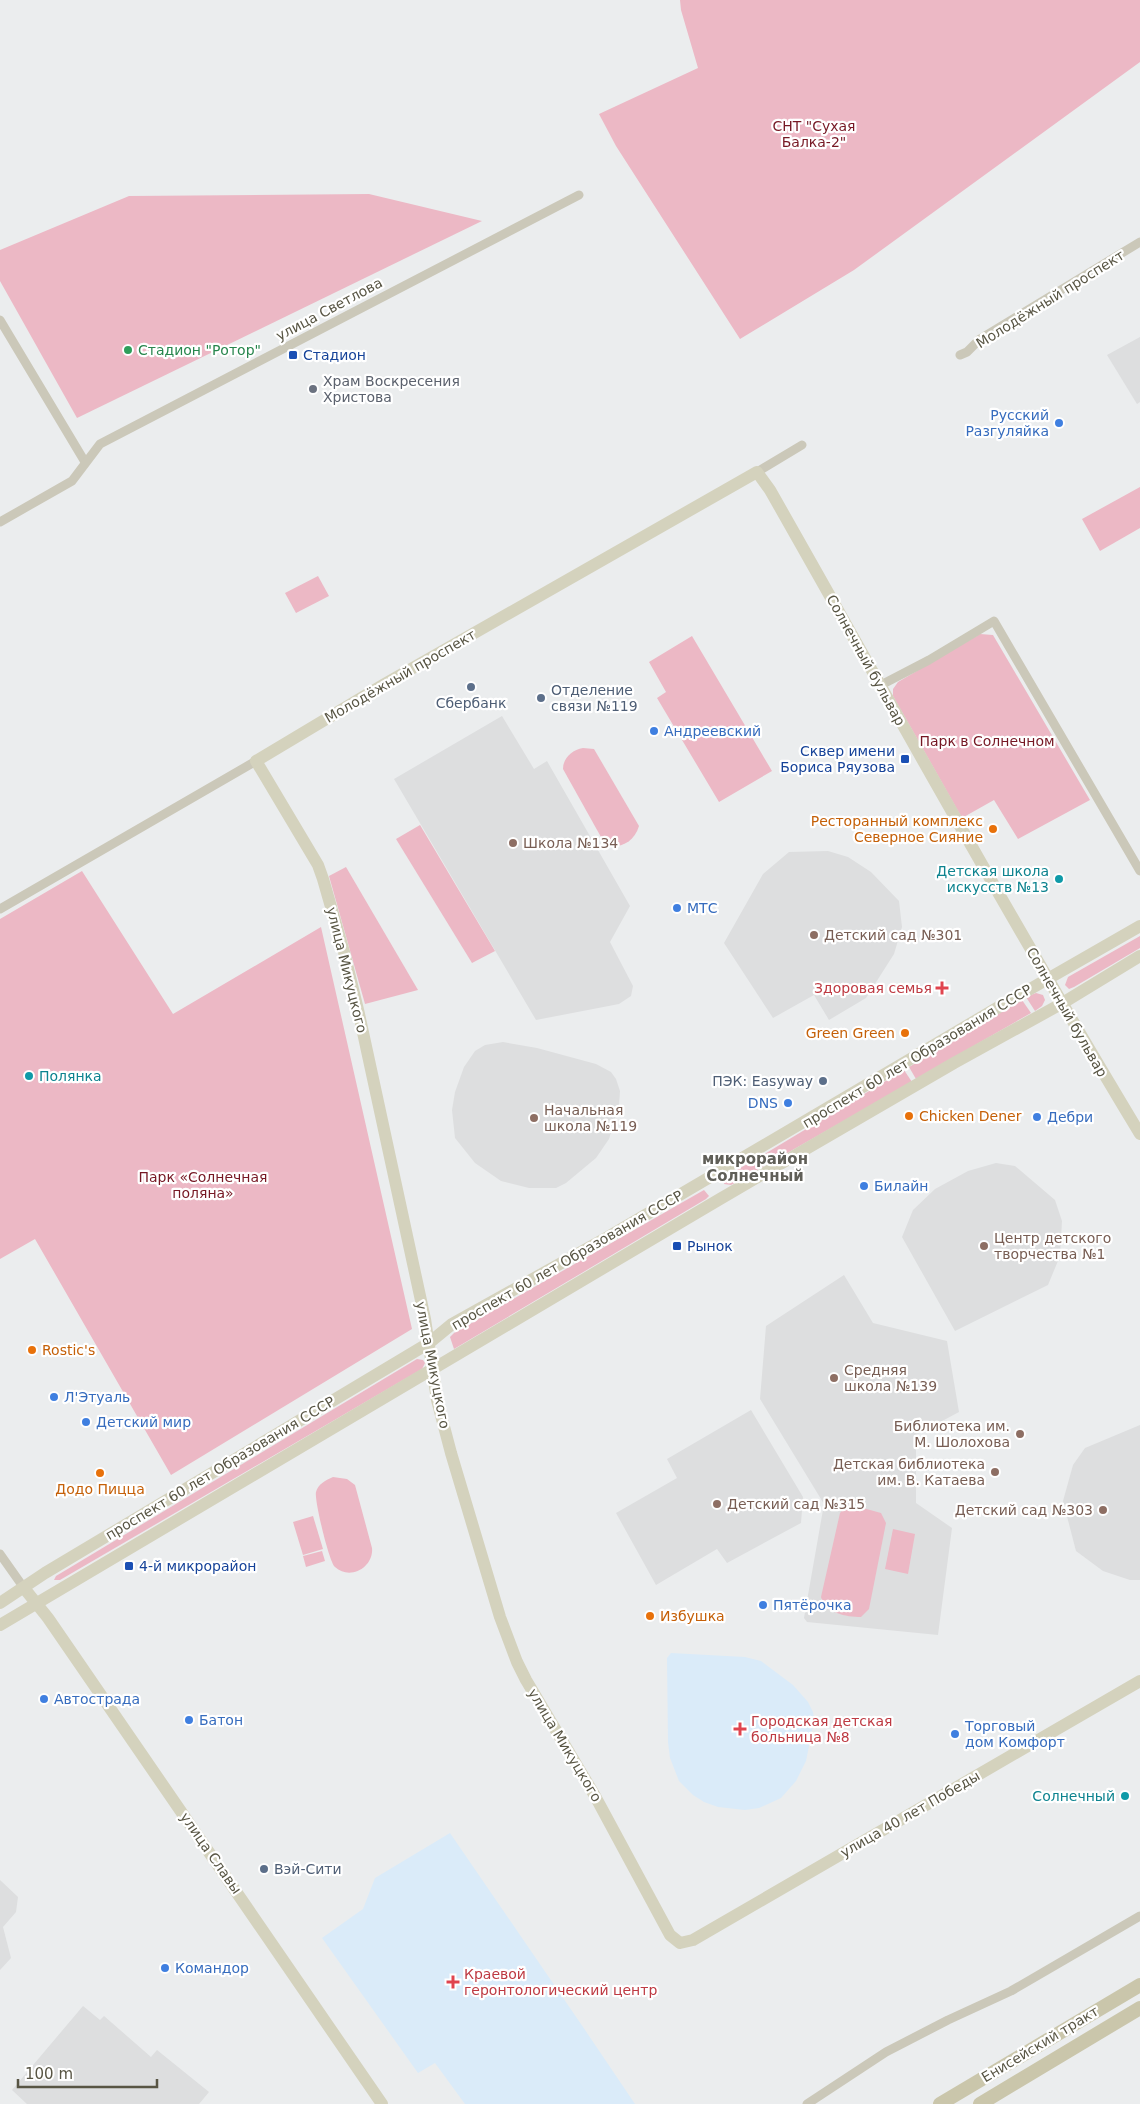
<svg xmlns="http://www.w3.org/2000/svg" width="1140" height="2104" font-family="'DejaVu Sans',sans-serif">
	<rect width="100%" height="100%" fill="#ebedee"/>
	<!-- education -->
	<g fill="#dddedf">
		<path d="M1140 337V402L1137 404 1107 355Z"/>
		<path d="M502 716 534 769 547 761 630 906 610 942 633 986 631 996 619 1004 536 1020 394 779Z"/>
		<path d="M828 851 848 857 871 872 899 901 902 927 894 954 866 998 829 1020 814 995 773 1018 724 943 763 874 789 852Z"/>
		<path d="M503 1042 537 1048 596 1064 611 1072 616 1079 620 1091 619 1106 609 1139 596 1158 566 1183 556 1188H529L501 1181 475 1163 455 1138 452 1110 455 1092 464 1067 475 1051 485 1045Z"/>
		<path d="M996 1163 1015 1166 1055 1200 1062 1221 1060 1256 1048 1285 955 1331 902 1237 913 1210 935 1189 968 1171Z"/>
		<path d="M844 1275 873 1323 947 1341 959 1412 916 1435V1503L952 1528 938 1635 807 1622 804 1618 824 1504 760 1399 766 1326Z"/>
		<path d="M751 1410 803 1497 801 1523 727 1563 717 1549 656 1585 616 1513 677 1478 667 1459Z"/>
		<path d="M1140 1425V1580H1130L1103 1571 1076 1551 1063 1501 1073 1465 1085 1448Z"/>
		<path d="M0 1880 18 1897 16 1912 3 1927 11 1958 0 1970Z"/>
		<path d="M83 2006 100 2020 104 2016 151 2057 157 2050 209 2092 199 2104H27L12 2090Z"/>
	</g>
	<!-- medical -->
	<g fill="#daebf9">
		<path d="M671 1653 745 1657 761 1661 793 1685 808 1702 813 1712 814 1721 806 1761 796 1781 781 1798 759 1808 745 1810 718 1807 704 1802 693 1795 679 1781 670 1758 668 1742 667 1658Z"/>
		<path d="M450 1833 583 2027 635 2104H465L435 2063 418 2073 322 1938 363 1909 375 1878Z"/>
	</g>
	<!-- green -->
	<g fill="#ecb8c5">
		<path d="M680 0H1140V62L854 270 740 339 616 146 599 114 698 68 681 10Z"/>
		<path d="M369 194 482 221 77 418 0 281V250L129 196Z"/>
		<path d="M1140 487V528L1100 551 1082 519Z"/>
		<path d="M318 576 329 596 296 613 285 593Z"/>
		<path d="M980 634 993 635 1090 800 1018 839 994 800 962 818 893 696V689L898 682Z"/>
		<path d="M692 636 772 771 719 802 657 698 666 692 649 662Z"/>
		<path d="M583 748 594 749 639 826C634 842 622 848 606 846L563 769C563 758 572 750 583 748Z"/>
		<path d="M420 825 495 951 472 963 396 839Z"/>
		<path d="M346 867 418 990 365 1004 329 876Z"/>
		<path d="M82 871 173 1014 321 927 412 1329 171 1475 35 1239 0 1259V919Z"/>
		<path d="M1140 936V948L1074 987 1069 989 1065 985 1068 977Z"/>
		<path d="M1036 993 1043 995 1045 1000 1042 1006 1035 1011 1026 997Z"/>
		<path d="M1022 1000 1031 1013 916 1079 909 1067Z"/>
		<path d="M904 1070 912 1082 768 1164 763 1155Z"/>
		<path d="M759 1157 764 1166 731 1185 724 1184 725 1177Z"/>
		<path d="M704 1190 709 1196 706 1199 454 1349 450 1337 454 1333Z"/>
		<path d="M417 1359 423 1360 425 1363 422 1369 60 1580H54L56 1576Z"/>
		<path d="M333 1477 347 1479 355 1485 372 1548C374 1567 350 1581 335 1567 329 1562 314 1499 316 1492 318 1484 326 1480 333 1477Z"/>
		<path d="M852 1505 881 1513 886 1523 869 1609 861 1617C846 1617 825 1613 821 1597L840 1513 846 1506Z"/>
		<path d="M313 1516 323 1549 303 1555 293 1522Z"/>
		<path d="M893 1529 915 1534 908 1574 885 1569Z"/>
		<path d="M322 1551 325 1561 306 1567 303 1556Z"/>
	</g>
	<g fill="none" stroke-linecap="round" stroke-linejoin="round">
		<!-- street -->
		<g stroke="#cbc8b9" stroke-width="9">
			<path d="M0 320 85 462"/>
			<path d="M960 355 967 352 980 339 1140 242"/>
			<path d="M757 472 802 445"/>
			<path d="M0 522 72 481 100 444 579 195"/>
			<path d="M881 685 929 660 994 621 1140 871"/>
			<path d="M0 909 256 761"/>
			<path d="M0 1554 24 1588"/>
			<path d="M807 2104 886 2052 948 2020 1011 1991 1140 1916"/>
		</g>
		<!-- secondary -->
		<g stroke="#d4d2bd" stroke-width="12">
			<path d="M1140 1134C1012 922 892 705 770 490L757 472 383 685 256 761 318 865 323 879 344 952 359 1014 425 1319 437 1400 451 1453 500 1617 517 1662 526 1680 595 1796 670 1935 680 1943 693 1940 1140 1681"/>
			<path d="M24 1588 48 1618 382 2104"/>
			<path d="M0 1603 45 1573 429 1343 452 1324 608 1237 997 1008 1140 926"/>
			<path d="M0 1625 720 1199 954 1063 1061 1004 1140 956"/>
		</g>
		<!-- primary -->
		<g stroke="#cac6ab" stroke-width="14">
			<path d="M940 2104 1140 1985"/>
			<path d="M980 2104 1140 2008"/>
		</g>
	</g>
	<!-- markers -->
	<circle fill="#2e9e5b" stroke="#fff" stroke-width="2" cx="128" cy="350" r="5"/>
	<g fill="#1a4fb4" stroke="#fff" stroke-width="2">
		<rect x="288" y="350" width="10" height="10" rx="2.5"/>
		<rect x="900" y="754" width="10" height="10" rx="2.5"/>
		<rect x="672" y="1241" width="10" height="10" rx="2.5"/>
		<rect x="124" y="1561" width="10" height="10" rx="2.5"/>
	</g>
	<circle fill="#6b7280" stroke="#fff" stroke-width="2" cx="313" cy="389" r="5"/>
	<g fill="#3f7fe0" stroke="#fff" stroke-width="2">
		<circle cx="1059" cy="423" r="5"/>
		<circle cx="654" cy="731" r="5"/>
		<circle cx="677" cy="908" r="5"/>
		<circle cx="788" cy="1103" r="5"/>
		<circle cx="1037" cy="1117" r="5"/>
		<circle cx="864" cy="1186" r="5"/>
		<circle cx="54" cy="1397" r="5"/>
		<circle cx="86" cy="1422" r="5"/>
		<circle cx="763" cy="1605" r="5"/>
		<circle cx="44" cy="1699" r="5"/>
		<circle cx="189" cy="1720" r="5"/>
		<circle cx="955" cy="1734" r="5"/>
		<circle cx="165" cy="1968" r="5"/>
	</g>
	<g fill="#5c6f8a" stroke="#fff" stroke-width="2">
		<circle cx="471" cy="687" r="5"/>
		<circle cx="541" cy="698" r="5"/>
		<circle cx="823" cy="1081" r="5"/>
		<circle cx="264" cy="1869" r="5"/>
	</g>
	<g fill="#e8710a" stroke="#fff" stroke-width="2">
		<circle cx="993" cy="829" r="5"/>
		<circle cx="905" cy="1033" r="5"/>
		<circle cx="909" cy="1116" r="5"/>
		<circle cx="32" cy="1350" r="5"/>
		<circle cx="100" cy="1473" r="5"/>
		<circle cx="650" cy="1616" r="5"/>
	</g>
	<g fill="#8d6e63" stroke="#fff" stroke-width="2">
		<circle cx="513" cy="843" r="5"/>
		<circle cx="814" cy="935" r="5"/>
		<circle cx="534" cy="1118" r="5"/>
		<circle cx="984" cy="1246" r="5"/>
		<circle cx="834" cy="1378" r="5"/>
		<circle cx="1020" cy="1434" r="5"/>
		<circle cx="995" cy="1472" r="5"/>
		<circle cx="717" cy="1504" r="5"/>
		<circle cx="1103" cy="1510" r="5"/>
	</g>
	<g fill="#0f9aa8" stroke="#fff" stroke-width="2">
		<circle cx="1059" cy="879" r="5"/>
		<circle cx="29" cy="1076" r="5"/>
		<circle cx="1125" cy="1796" r="5"/>
	</g>
	<g fill="#e0444e" stroke="#fff" stroke-width="2">
		<path d="M939.5 980.5h5v5h5v5h-5v5h-5v-5h-5v-5h5z"/>
		<path d="M737.5 1721.5h5v5h5v5h-5v5h-5v-5h-5v-5h5z"/>
		<path d="M450.5 1974.5h5v5h5v5h-5v5h-5v-5h-5v-5h5z"/>
	</g>
	<g text-anchor="middle" dominant-baseline="central" stroke-width="4.5" stroke-linejoin="round" paint-order="stroke">
		<!-- park labels -->
		<g font-size="14" fill="#761824" stroke="#fff">
			<text x="814" y="126">СНТ "Сухая<tspan x="814" dy="16">Балка-2"</tspan></text>
			<text x="987" y="741">Парк в Солнечном</text>
			<text x="203" y="1177">Парк «Солнечная<tspan x="203" dy="16">поляна»</tspan></text>
		</g>
		<!-- street labels -->
		<g font-size="14" fill="#585544" stroke="#fff">
			<text transform="translate(1050 299) rotate(-32)">Молодёжный проспект</text>
			<text transform="translate(329 309) rotate(-28)">улица Светлова</text>
			<text transform="translate(866 660) rotate(61)">Солнечный бульвар</text>
			<text transform="translate(400 676) rotate(-30)">Молодёжный проспект</text>
			<text transform="translate(347 970) rotate(76)">улица Микуцкого</text>
			<text transform="translate(1067 1012) rotate(60)">Солнечный бульвар</text>
			<text transform="translate(917 1056) rotate(-31)">проспект 60 лет Образования СССР</text>
			<text transform="translate(567 1260) rotate(-30)">проспект 60 лет Образования СССР</text>
			<text transform="translate(433 1365) rotate(79)">улица Микуцкого</text>
			<text transform="translate(220 1468) rotate(-31)">проспект 60 лет Образования СССР</text>
			<text transform="translate(565 1745) rotate(59)">улица Микуцкого</text>
			<text transform="translate(910 1814) rotate(-30)">улица 40 лет Победы</text>
			<text transform="translate(211 1853) rotate(55)">улица Славы</text>
			<text transform="translate(1040 2044) rotate(-31)">Енисейский тракт</text>
		</g>
		<!-- leisure labels -->
		<g font-size="14" fill="#27864d" stroke="#fff" text-anchor="start">
			<text x="138" y="350">Стадион "Ротор"</text>
		</g>
		<!-- transit labels -->
		<g font-size="14" fill="#164399" stroke="#fff" text-anchor="start">
			<text x="303" y="355">Стадион</text>
			<text x="895" y="751" text-anchor="end">Сквер имени<tspan x="895" dy="16">Бориса Ряузова</tspan></text>
			<text x="687" y="1246">Рынок</text>
			<text x="139" y="1566">4-й микрорайон</text>
		</g>
		<!-- worship labels -->
		<g font-size="14" fill="#5b616d" stroke="#fff" text-anchor="start">
			<text x="323" y="381">Храм Воскресения<tspan x="323" dy="16">Христова</tspan></text>
		</g>
		<!-- shop labels -->
		<g font-size="14" fill="#366cbe" stroke="#fff" text-anchor="start">
			<text x="1049" y="415" text-anchor="end">Русский<tspan x="1049" dy="16">Разгуляйка</tspan></text>
			<text x="664" y="731">Андреевский</text>
			<text x="687" y="908">МТС</text>
			<text x="778" y="1103" text-anchor="end">DNS</text>
			<text x="1047" y="1117">Дебри</text>
			<text x="874" y="1186">Билайн</text>
			<text x="64" y="1397">Л'Этуаль</text>
			<text x="96" y="1422">Детский мир</text>
			<text x="773" y="1605">Пятёрочка</text>
			<text x="54" y="1699">Автострада</text>
			<text x="199" y="1720">Батон</text>
			<text x="965" y="1726">Торговый<tspan x="965" dy="16">дом Комфорт</tspan></text>
			<text x="175" y="1968">Командор</text>
		</g>
		<!-- service labels -->
		<g font-size="14" fill="#4e5e75" stroke="#fff" text-anchor="start">
			<text x="551" y="690">Отделение<tspan x="551" dy="16">связи №119</tspan></text>
			<text x="471" y="703" text-anchor="middle">Сбербанк</text>
			<text x="813" y="1081" text-anchor="end">ПЭК: Easyway</text>
			<text x="274" y="1869">Вэй-Сити</text>
		</g>
		<!-- food labels -->
		<g font-size="14" fill="#c56008" stroke="#fff" text-anchor="start">
			<text x="983" y="821" text-anchor="end">Ресторанный комплекс<tspan x="983" dy="16">Северное Сияние</tspan></text>
			<text x="895" y="1033" text-anchor="end">Green Green</text>
			<text x="919" y="1116">Chicken Dener</text>
			<text x="42" y="1350">Rostic's</text>
			<text x="100" y="1489" text-anchor="middle">Додо Пицца</text>
			<text x="660" y="1616">Избушка</text>
		</g>
		<!-- education labels -->
		<g font-size="14" fill="#785e54" stroke="#fff" text-anchor="start">
			<text x="523" y="843">Школа №134</text>
			<text x="824" y="935">Детский сад №301</text>
			<text x="544" y="1110">Начальная<tspan x="544" dy="16">школа №119</tspan></text>
			<text x="994" y="1238">Центр детского<tspan x="994" dy="16">творчества №1</tspan></text>
			<text x="844" y="1370">Средняя<tspan x="844" dy="16">школа №139</tspan></text>
			<text x="1010" y="1426" text-anchor="end">Библиотека им.<tspan x="1010" dy="16">М. Шолохова</tspan></text>
			<text x="985" y="1464" text-anchor="end">Детская библиотека<tspan x="985" dy="16">им. В. Катаева</tspan></text>
			<text x="727" y="1504">Детский сад №315</text>
			<text x="1093" y="1510" text-anchor="end">Детский сад №303</text>
		</g>
		<!-- culture labels -->
		<g font-size="14" fill="#0d838f" stroke="#fff" text-anchor="end">
			<text x="1049" y="871">Детская школа<tspan x="1049" dy="16">искусств №13</tspan></text>
			<text x="39" y="1076" text-anchor="start">Полянка</text>
			<text x="1115" y="1796">Солнечный</text>
		</g>
		<!-- health labels -->
		<g font-size="14" fill="#be3a42" stroke="#fff" text-anchor="start">
			<text x="932" y="988" text-anchor="end">Здоровая семья</text>
			<text x="751" y="1721">Городская детская<tspan x="751" dy="16">больница №8</tspan></text>
			<text x="464" y="1974">Краевой<tspan x="464" dy="16">геронтологический центр</tspan></text>
		</g>
		<!-- neighbourhood labels -->
		<g font-size="15" font-weight="bold" fill="#605f58" stroke="#fff">
			<text x="755" y="1159">микрорайон<tspan x="755" dy="17">Солнечный</tspan></text>
		</g>
	</g>
	<!-- scale -->
	<path d="M18 2079v8h139v-8" fill="none" stroke="#585544" stroke-width="2.5"/>
	<text x="25" y="2079" font-size="15" fill="#585544" stroke="#ffffff" stroke-width="4" paint-order="stroke">100 m</text>
</svg>
